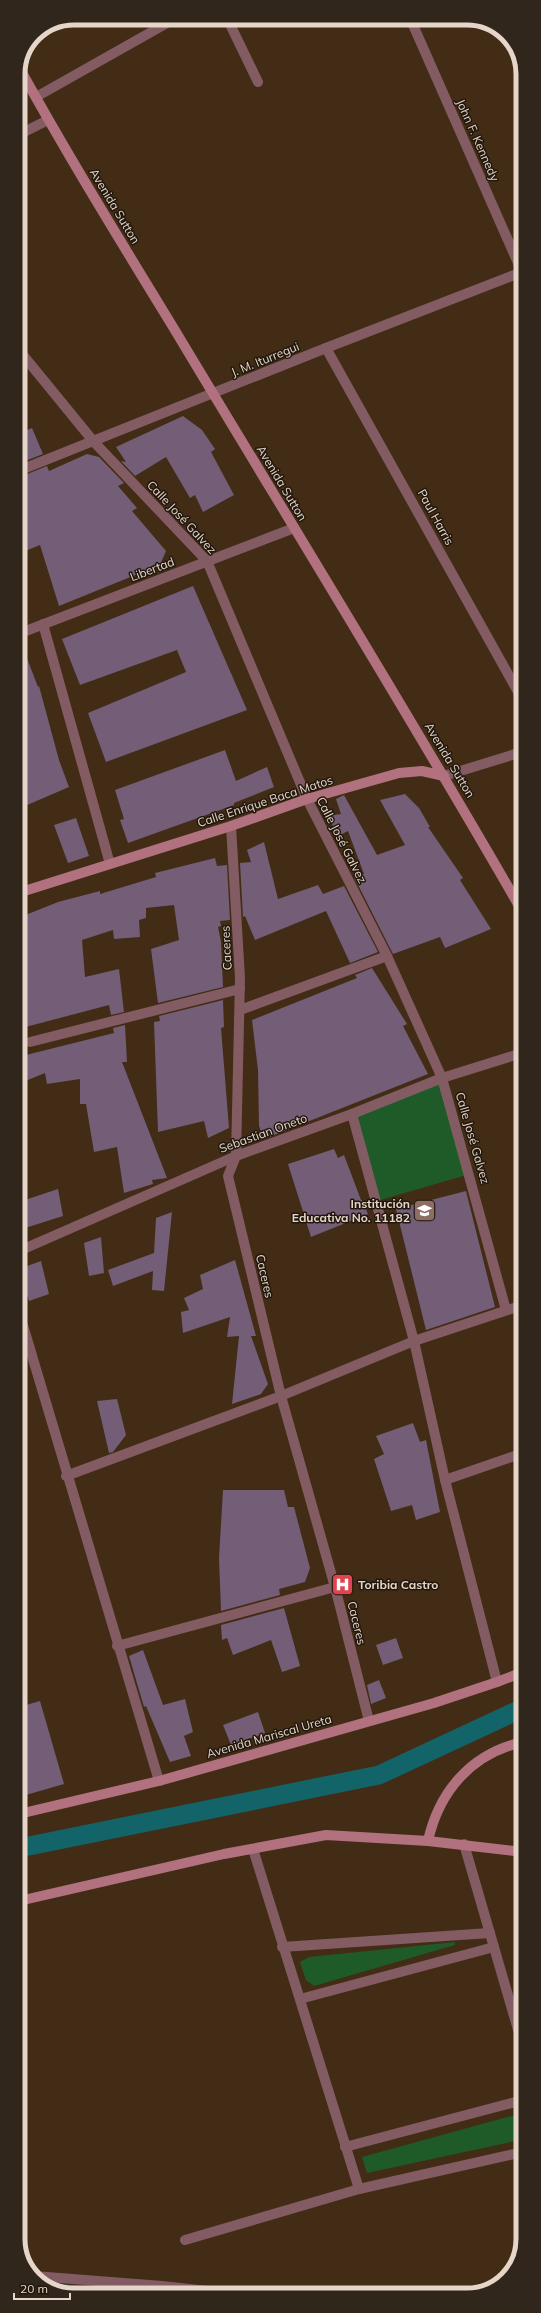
<svg xmlns="http://www.w3.org/2000/svg" width="541" height="2313" font-family="Mulish,sans-serif">
	<rect width="100%" height="100%" fill="#422c15"/>
	<!-- green -->
	<g fill="#1f5a29">
		<path d="M442 1078 470 1174 377 1201 352 1114Z"/>
		<path d="M455 1942V1945L314 1986 306 1980 300 1962 309 1957Z"/>
		<path d="M515 2115 520 2140 367 2173 362 2157Z"/>
	</g>
	<g fill="none" stroke-linecap="round" stroke-linejoin="round">
		<!-- canal -->
		<g stroke="#136468" stroke-width="19">
			<path d="M19 1848 379 1775 523 1708"/>
			<path d="M67 2294 76 2295"/>
		</g>
	</g>
	<!-- building -->
	<g fill="#735d77">
		<path d="M183 416 202 430 215 449 211 452 234 495 203 512 195 495 190 498 166 457 135 476 121 461 126 462 116 447Z"/>
		<path d="M32 428 43 454 20 463 18 434Z"/>
		<path d="M87 454 99 457 124 483 118 486 137 508 132 511 166 551 160 565 59 606 40 545 18 554V485L26 480 25 475 47 466 49 471Z"/>
		<path d="M193 586 247 710 106 762 88 713 186 672 177 650 80 685 62 639Z"/>
		<path d="M18 640H20L38 687 39 686 59 760 69 787 18 809Z"/>
		<path d="M225 750 236 781 267 767 274 787 234 803V805L128 843 120 820 124 819 115 790Z"/>
		<path d="M405 794 419 808 430 827H428L463 878 460 880 491 929 445 948 440 937 393 954 354 877 364 874 348 831 338 836 328 816 341 814 336 799 344 795 377 855 405 845 380 800Z"/>
		<path d="M76 818 89 856 68 863 54 825Z"/>
		<path d="M264 842 278 899 318 885 323 894 344 886 378 952 350 963 326 911 255 940 245 916 243 917 240 863 251 862 247 850Z"/>
		<path d="M215 858 217 866 227 865 230 920 220 921 221 926 218 927 221 942 223 987 158 1003 151 949 179 940 174 905 146 908V918L139 920 140 937 114 939 113 930 82 940 85 977 119 969 124 1012 111 1015 109 1005 18 1029V918L58 902 100 891V894L156 877 155 873Z"/>
		<path d="M372 968 407 1024 403 1026 428 1074 264 1139 259 1126 258 1070 252 1020 357 978 355 975Z"/>
		<path d="M223 1000 224 1027 221 1028 229 1128 208 1138 204 1121 158 1132 154 1022 160 1021 159 1016Z"/>
		<path d="M125 1025 127 1062H122L167 1178 152 1180 153 1184 124 1193 117 1147 94 1152 86 1104H80V1079L47 1084 45 1073 18 1084V1057L114 1033 113 1028Z"/>
		<path d="M334 1149 338 1158 344 1155 361 1200H362L368 1214 311 1237 288 1164Z"/>
		<path d="M58 1189 63 1216 19 1230V1202Z"/>
		<path d="M466 1191 495 1307 426 1330 396 1209Z"/>
		<path d="M172 1212 164 1291 152 1290 153 1271 113 1286 108 1270 154 1253 156 1218Z"/>
		<path d="M101 1237 104 1273 89 1276 84 1243Z"/>
		<path d="M235 1260 256 1336H251L268 1384 261 1394 232 1404 239 1336 227 1337 230 1317 183 1333 181 1312 189 1310 184 1298 203 1289 200 1275Z"/>
		<path d="M41 1261 49 1294 29 1301 19 1269Z"/>
		<path d="M117 1399 126 1435 113 1452 109 1453 97 1401Z"/>
		<path d="M413 1423 420 1442 426 1440 440 1512 416 1520 412 1505 391 1511 374 1459 384 1454 376 1436Z"/>
		<path d="M223 1490H284L288 1507H294L310 1568 305 1582 279 1589 280 1595 221 1611 219 1558Z"/>
		<path d="M284 1608 300 1666 282 1672 271 1640 233 1655 227 1638 222 1640 221 1625Z"/>
		<path d="M396 1638 403 1658 383 1665 376 1645Z"/>
		<path d="M143 1650 163 1705 185 1699 193 1732 184 1736 191 1756 170 1762 146 1706 144 1707 129 1656Z"/>
		<path d="M379 1680 386 1698 371 1704 367 1685Z"/>
		<path d="M40 1701 64 1784 26 1795 19 1770V1707Z"/>
		<path d="M258 1712 265 1733 231 1745 223 1725Z"/>
	</g>
	<g fill="none" stroke-linecap="round" stroke-linejoin="round">
		<!-- street -->
		<g stroke="#835b62" stroke-width="10">
			<path d="M227 18 258 82"/>
			<path d="M410 18 522 272"/>
			<path d="M36 97 176 18"/>
			<path d="M18 135 48 120"/>
			<path d="M326 348 522 699"/>
			<path d="M18 349 94 442 207 561 307 799 387 956 442 1078 506 1310"/>
			<path d="M18 471 326 348 522 272"/>
			<path d="M43 624 110 864"/>
			<path d="M18 634 294 528"/>
			<path d="M444 776 522 752"/>
			<path d="M231 826 240 978 236 1156 228 1176 281 1396 335 1587 369 1721"/>
			<path d="M240 1010 387 956"/>
			<path d="M30 1042 240 989"/>
			<path d="M352 1114 414 1341 445 1480 497 1682"/>
			<path d="M19 1251 236 1156 352 1114 442 1078 522 1053"/>
			<path d="M19 1312 159 1781"/>
			<path d="M66 1476 281 1396 414 1341 523 1305"/>
			<path d="M445 1480 523 1453"/>
			<path d="M117 1646 335 1587"/>
			<path d="M19 1795 23 1813"/>
			<path d="M464 1844 523 2047"/>
			<path d="M253 1849 359 2189"/>
			<path d="M282 1947 490 1933"/>
			<path d="M300 1999 494 1947"/>
			<path d="M345 2147 523 2100"/>
			<path d="M185 2240 359 2189 523 2152"/>
			<path d="M34 2276 162 2286 235 2294"/>
		</g>
		<!-- secondary -->
		<g stroke="#b1717e" stroke-width="10">
			<path d="M20 69C68 156 121 242 173 327 290 522 409 714 522 911"/>
			<path d="M18 893 231 826 307 799 399 773 422 771 444 776"/>
			<path d="M19 1814 159 1781 434 1703 497 1682 523 1672"/>
			<path d="M428 1841 523 1852"/>
			<path d="M19 1901 224 1854 326 1835 428 1841C439 1791 472 1753 523 1742"/>
		</g>
	</g>
	<!-- icons -->
	<defs>
		<symbol id="school-square" viewBox="-11 -11 22 22"><rect x="-9" y="-9" width="18" height="18" rx="4" fill="#8d6e63" stroke="#21170d"/><path d="M0-5L7-2L0 1L-7-2ZM-4 1L0 2.5L4 1V4Q0 6-4 4Z" fill="#fff"/></symbol>
		<symbol id="hospital-square" viewBox="-11 -11 22 22"><rect x="-9" y="-9" width="18" height="18" rx="4" fill="#e0444e" stroke="#21170d"/><path d="M-5-5h3v3.5h4V-5h3V5h-3V1.5h-4V5h-3Z" fill="#fff"/></symbol>
	</defs>
	<g fill-rule="evenodd">
		<use href="#school-square" x="412" y="1198" width="25" height="25"/>
		<use href="#hospital-square" x="330" y="1572" width="25" height="25"/>
	</g>
	<g text-anchor="middle" dominant-baseline="central" stroke-width="3" stroke-linejoin="round" paint-order="stroke">
		<!-- street labels -->
		<g font-size="12" fill="#e5d6c9" stroke="#21170d">
			<text transform="translate(478 140) rotate(66)">John F. Kennedy</text>
			<text transform="translate(115 206) rotate(59)">Avenida Sutton</text>
			<text transform="translate(265 359) rotate(-22)">J. M. Iturregui</text>
			<text transform="translate(282 483) rotate(59)">Avenida Sutton</text>
			<text transform="translate(182 517) rotate(47)">Calle José Galvez</text>
			<text transform="translate(436 517) rotate(61)">Paul Harris</text>
			<text transform="translate(152 569) rotate(-21)">Libertad</text>
			<text transform="translate(450 760) rotate(59)">Avenida Sutton</text>
			<text transform="translate(265 801) rotate(-18)">Calle Enrique Baca Matos</text>
			<text transform="translate(342 840) rotate(63)">Calle José Galvez</text>
			<text transform="translate(226 948) rotate(-93)">Caceres</text>
			<text transform="translate(263 1133) rotate(-20)">Sebastian Oneto</text>
			<text transform="translate(473 1138) rotate(74)">Calle José Galvez</text>
			<text transform="translate(265 1276) rotate(77)">Caceres</text>
			<text transform="translate(357 1623) rotate(76)">Caceres</text>
			<text transform="translate(269 1736) rotate(-16)">Avenida Mariscal Ureta</text>
		</g>
		<!-- poi labels -->
		<g font-size="12" font-weight="bold" fill="#e5d6c9" stroke="#21170d" text-anchor="end">
			<text x="410" y="1203">Institución<tspan x="410" dy="14">Educativa No. 11182</tspan></text>
			<text x="358" y="1584" text-anchor="start">Toribia Castro</text>
		</g>
	</g>
	<!-- crop -->
	<path d="M0 0H541V2313H0ZM74 25H467A49 49 0 0 1 516 74V2239A49 49 0 0 1 467 2288H74A49 49 0 0 1 25 2239V74A49 49 0 0 1 74 25Z" fill="#31261c" fill-rule="evenodd"/>
	<path fill="none" stroke="#e5d6c9" stroke-width="5" d="M74 25H467A49 49 0 0 1 516 74V2239A49 49 0 0 1 467 2288H74A49 49 0 0 1 25 2239V74A49 49 0 0 1 74 25Z"/>
	<!-- scale -->
	<path d="M14 2293v6h56v-6" fill="none" stroke="#e5d6c9" stroke-width="2"/>
	<text x="20" y="2293" font-size="12" fill="#e5d6c9" stroke="#21170d" stroke-width="3" paint-order="stroke">20 m</text>
</svg>
